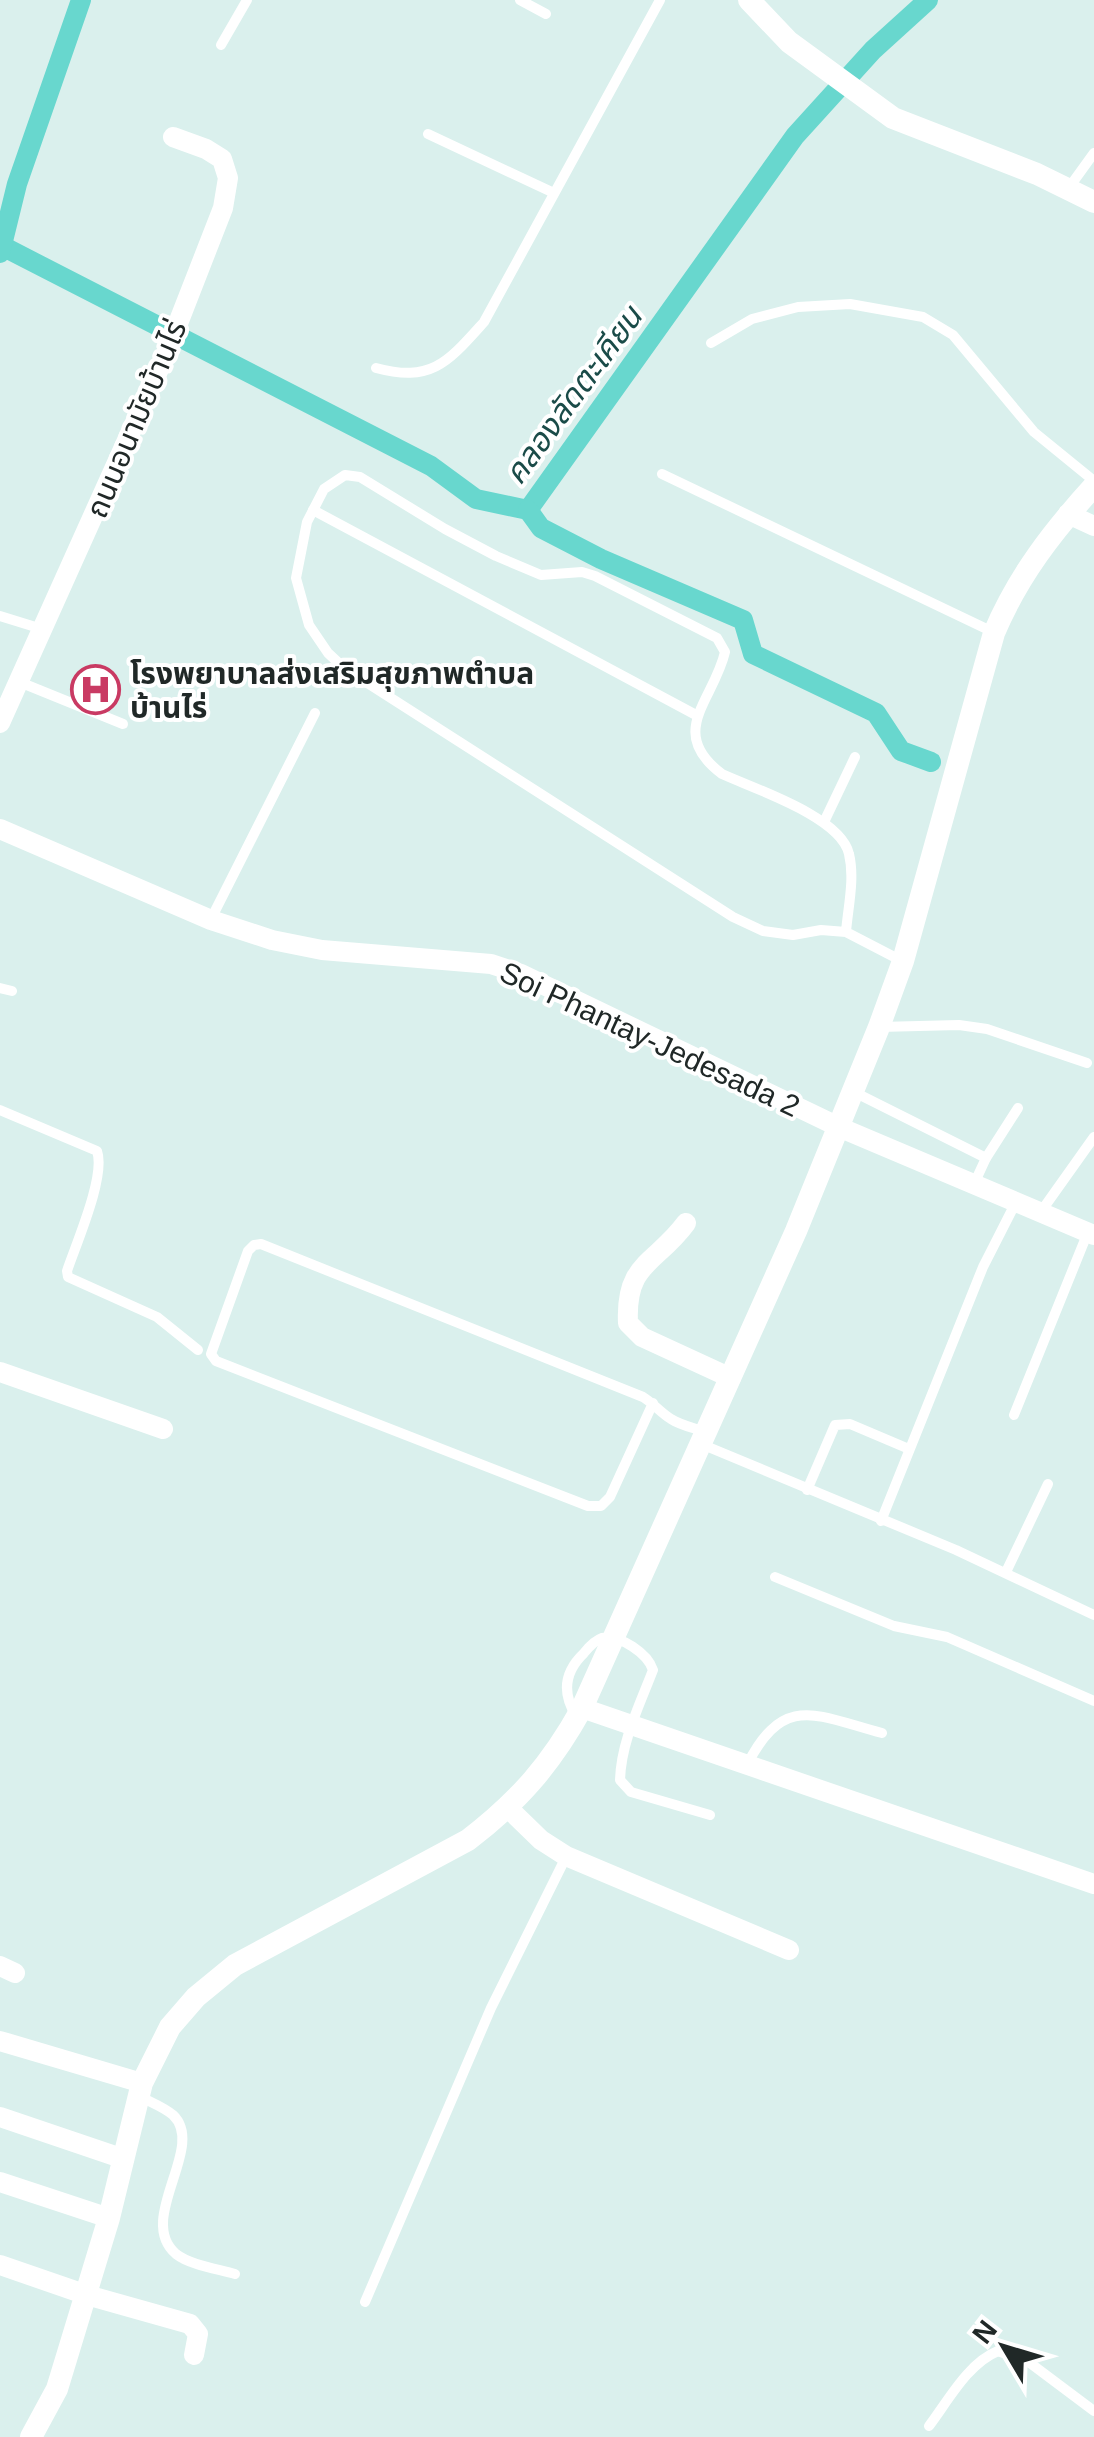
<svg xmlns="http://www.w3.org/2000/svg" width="1094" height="2437" font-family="Arial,'Noto Sans Thai',sans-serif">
	<rect width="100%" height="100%" fill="#daf0ed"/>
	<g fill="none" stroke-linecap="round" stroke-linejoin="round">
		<!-- canal -->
		<g stroke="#68d7ce" stroke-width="20">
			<path d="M2 246 431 466 476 499 528 510 795 136 873 50 928 0"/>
			<path d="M0 253 17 184 81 0"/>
			<path d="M528 510 541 528 601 559 743 620 753 654 876 713 901 751 931 762"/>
		</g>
		<!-- service -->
		<g stroke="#fff" stroke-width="10">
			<path d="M520 0 546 14"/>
			<path d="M221 45 247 0"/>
			<path d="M428 134 554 193"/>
			<path d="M1068 189 1094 153"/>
			<path d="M711 343 752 319 798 307 850 304 923 317 953 335 1034 432 1094 481"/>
			<path d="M376 368C432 383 448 362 484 322L660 0"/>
			<path d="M662 474 993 632"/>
			<path d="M313 510 696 715"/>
			<path d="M0 616 42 629"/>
			<path d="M17 681 123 724"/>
			<path d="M824 822 855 757"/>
			<path d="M211 919 315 713"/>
			<path d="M846 932C848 907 855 879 849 854 841 817 755 789 722 774 666 732 714 700 725 652L717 638 595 576 582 572 541 575 496 556 445 529 360 477 345 475 324 489 307 522 296 578 309 625 328 653 344 668 733 917 763 931 793 935 821 930 846 932 902 961"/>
			<path d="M0 988 12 991"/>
			<path d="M879 1027 959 1025 987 1029 1087 1063"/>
			<path d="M854 1092 986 1158"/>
			<path d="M0 1110 97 1151C106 1176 76 1244 67 1271L68 1277 157 1317 198 1350"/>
			<path d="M974 1184 986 1158 1018 1108"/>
			<path d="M1040 1213 1094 1137"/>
			<path d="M653 1403 610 1497 601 1506H588L216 1361 211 1354 248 1251 254 1245 261 1244 643 1397C653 1403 661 1413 671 1419 680 1425 694 1428 705 1432"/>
			<path d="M1014 1415 1088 1232"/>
			<path d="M701 1444 956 1550 1094 1615"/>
			<path d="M807 1490 835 1425 850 1424 909 1449"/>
			<path d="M881 1521 983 1267 1015 1204"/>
			<path d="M1006 1572 1048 1484"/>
			<path d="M775 1577 894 1626 947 1637 1094 1701"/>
			<path d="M576 1716C562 1693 564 1672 584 1653 588 1648 596 1640 602 1638 620 1634 648 1654 653 1670 640 1704 621 1742 620 1780L631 1792 710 1815"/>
			<path d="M747 1765C784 1692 817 1716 882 1733"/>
			<path d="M139 2096C150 2102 164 2107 173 2115 207 2147 135 2219 176 2254 190 2265 218 2269 235 2274"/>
			<path d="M365 2302 491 2008 566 1857"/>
			<path d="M929 2426C948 2401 968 2363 998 2351L1030 2363 1094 2411"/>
		</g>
		<!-- minor -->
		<g stroke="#fff" stroke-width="20">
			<path d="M1068 514 1094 526"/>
			<path d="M0 723 168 349 223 208 228 178 222 159 206 149 173 137"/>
			<path d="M0 829 211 920 272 940 322 950 491 964 521 974 841 1128 1094 1235"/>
			<path d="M686 1223C656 1264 625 1262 628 1323L642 1337 731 1378"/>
			<path d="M0 1372 163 1429"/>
			<path d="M582 1708 1094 1884"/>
			<path d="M508 1808 541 1840 566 1856 789 1950"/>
			<path d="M0 1966 15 1973"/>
			<path d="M0 2041 142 2083"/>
			<path d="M0 2117 124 2159"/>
			<path d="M0 2182 109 2218"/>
			<path d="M0 2265 87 2295 190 2324 198 2334 194 2355"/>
		</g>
		<!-- tertiary -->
		<g stroke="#fff" stroke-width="22">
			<path d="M749 0 789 42 893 118 1037 174 1094 202"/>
			<path d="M31 2437 57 2389 109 2218 142 2083 170 2027 196 1997 235 1965 468 1840C519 1801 551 1764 582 1708L796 1231 879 1027 903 961 994 633C1018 576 1053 531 1094 486"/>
		</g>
	</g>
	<!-- icons -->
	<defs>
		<symbol id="hospital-ring" viewBox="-11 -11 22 22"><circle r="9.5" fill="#fff" stroke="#c93a63" stroke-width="1.5"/><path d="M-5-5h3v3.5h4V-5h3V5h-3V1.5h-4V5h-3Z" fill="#c93a63"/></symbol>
	</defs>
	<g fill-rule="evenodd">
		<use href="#hospital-ring" x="68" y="662" width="55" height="55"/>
	</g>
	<g text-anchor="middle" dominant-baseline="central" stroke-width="8" stroke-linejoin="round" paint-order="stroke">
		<!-- street labels -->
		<g font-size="30" fill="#202827" stroke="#fff">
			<text transform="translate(136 419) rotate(-67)">ถนนอนามัยบ้านไร่</text>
			<text transform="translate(650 1039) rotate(25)">Soi Phantay-Jedesada 2</text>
		</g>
		<!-- poi labels -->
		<g font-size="30" font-weight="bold" fill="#202827" stroke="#fff" text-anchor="start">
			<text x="130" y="673">โรงพยาบาลส่งเสริมสุขภาพตำบล<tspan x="130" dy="34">บ้านไร่</tspan></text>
		</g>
		<!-- water labels -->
		<g font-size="32" font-style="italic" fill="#1a4b48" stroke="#fff">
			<text transform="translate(573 395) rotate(-54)">คลองลัดตะเคียน</text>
		</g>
	</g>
	<!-- north arrow -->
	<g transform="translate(1004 2347) rotate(308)" stroke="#ffffff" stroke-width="8" paint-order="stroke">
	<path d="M0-8L18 38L0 25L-18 38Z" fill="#202827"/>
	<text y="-15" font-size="28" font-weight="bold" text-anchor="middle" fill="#202827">N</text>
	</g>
</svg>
